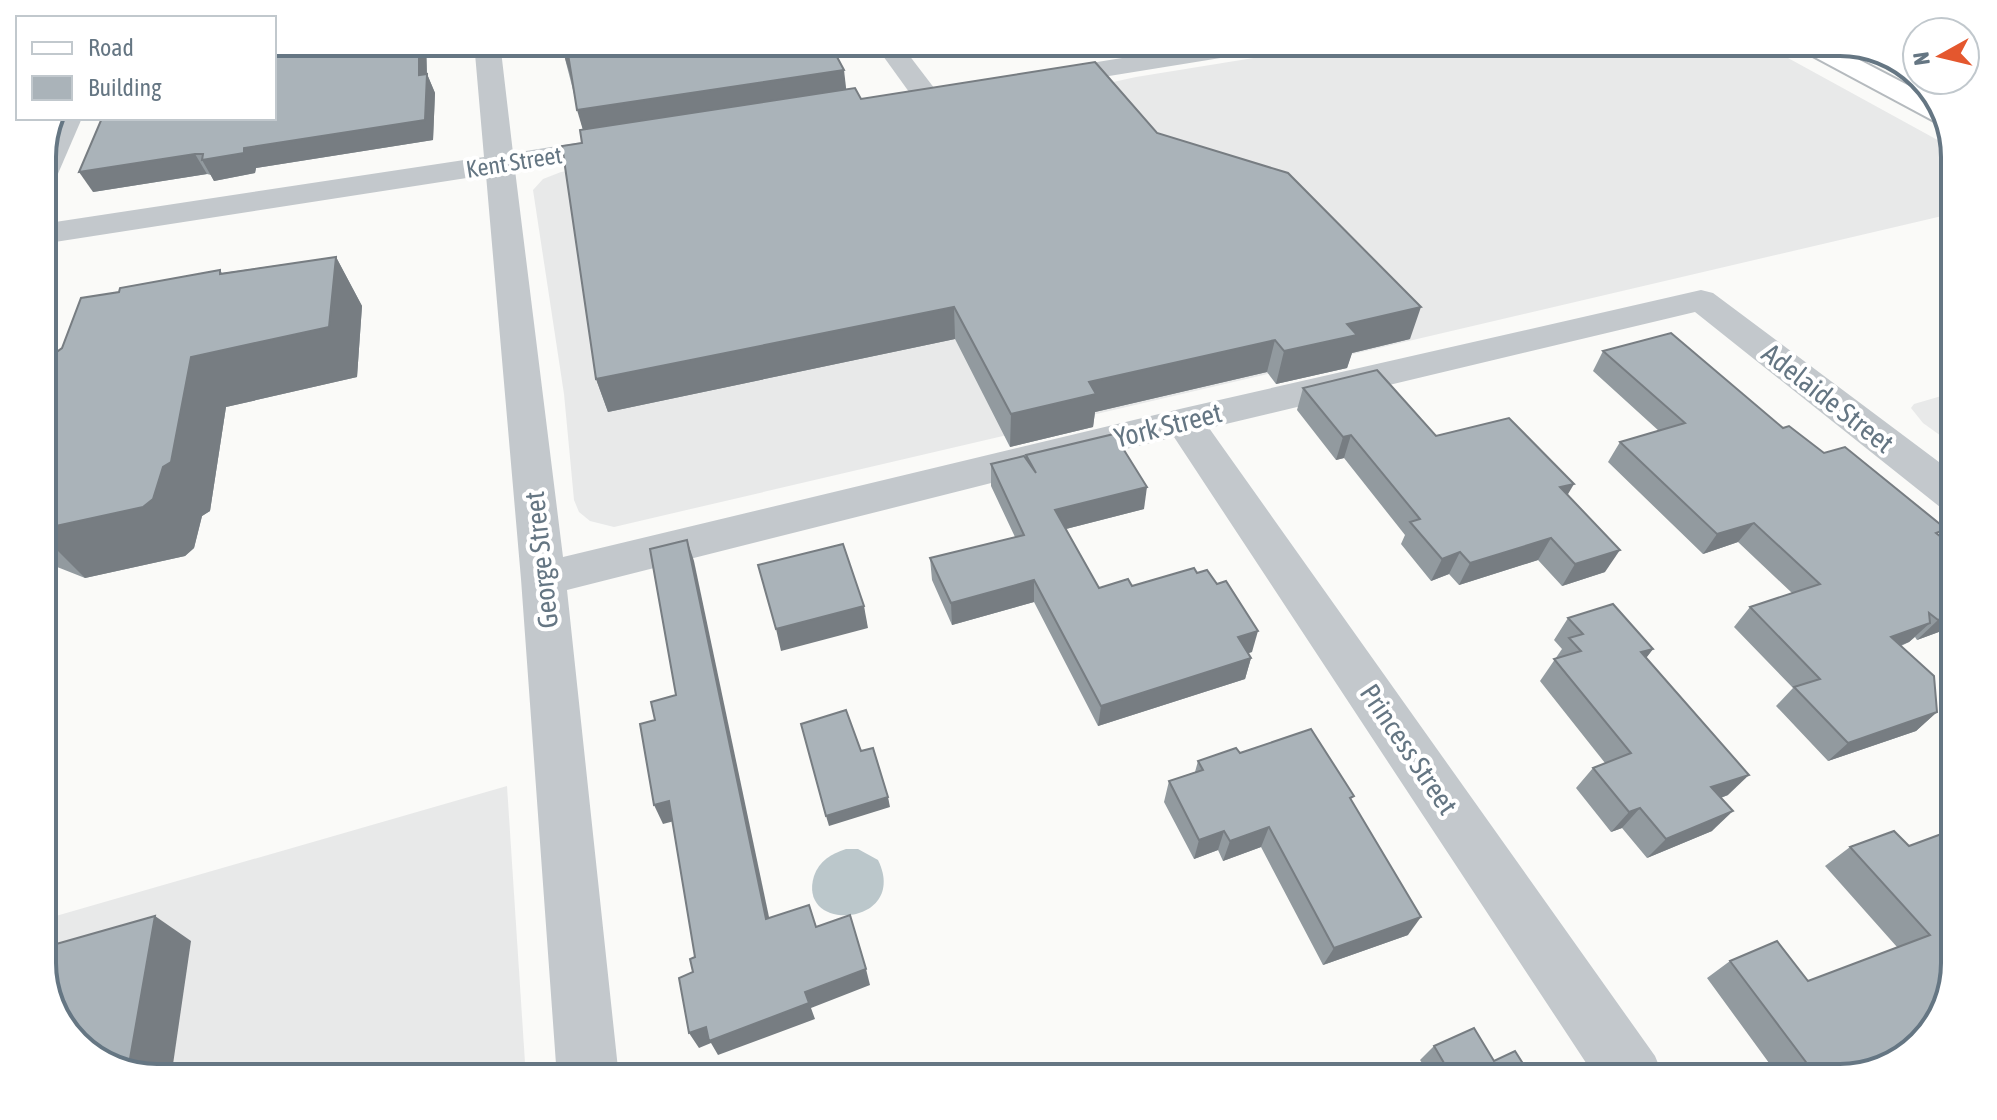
<svg xmlns="http://www.w3.org/2000/svg" width="1997" height="1120" font-family="'Asap Condensed',sans-serif">
	<rect width="100%" height="100%" fill="#fafaf8"/>
	<!-- built -->
	<g fill="#e8e9e9">
		<path d="M1353 42H1759L1954 149 1955 213 614 527 590 521 579 512 574 500 564 394 533 190 543 179 561 172 1063 93 1136 77Z"/>
		<path d="M1955 392V446L1923 423 1911 408 1914 404Z"/>
		<path d="M507 786 526 1078H157L42 970V920Z"/>
	</g>
	<!-- water -->
	<path fill="#bbc7cb" d="M846 849H858L878 860C910 926 796 935 814 876 819 861 831 854 846 849Z"/>
	<g fill="none" stroke-linecap="round" stroke-linejoin="round">
		<defs>
			<path id="major" d="M1792 42H1825L1940 102 1947 123 1934 121 1796 47Z"/>
		</defs>
		<!-- major casing -->
		<use href="#major" stroke="#b5babe" stroke-width="4"/>
		<!-- minor -->
		<g fill="#c3c8cc" fill-rule="evenodd">
			<path d="M474 42H500L513 153 621 136 631 139 636 145 631 151 621 154 515 170 563 557 1184 408 1701 290 1713 293 1955 474V511L1940 507 1695 312 1209 428 1655 1056 1664 1078H1596L1174 437 567 590 619 1078H557L521 579 486 175 42 244V224L484 157Z"/>
			<path d="M873 42H899L941 97 937 103 927 105 917 103Z"/>
			<path d="M1222 42H1283L1279 47 1270 50 1041 87 1031 85 1027 79 1031 73 1041 71Z"/>
			<path d="M57 118H82L57 176 53 182 42 185V150Z"/>
		</g>
		<!-- major -->
		<use href="#major" fill="#fff" fill-rule="evenodd"/>
	</g>
	<!-- wall -->
	<g fill="#929a9f">
		<path d="M274 42H426L427 74 435 93 433 140 256 168 255 173 214 181 211 175 207 174 93 192Z"/>
		<path d="M556 42H657L659 49 846 89 861 99 1157 133 1410 339 1352 353 1347 368 1276 384 1267 372 1095 412 1093 427 1010 447 955 339 608 412 596 379 582 143 583 129 562 47H558Z"/>
		<path d="M1872 50 1897 57 1911 71Z"/>
		<path d="M336 257 362 306 357 377 226 407 210 511 202 516 194 548 185 556 85 578 42 561V368L50 363 62 348 220 270 222 273Z"/>
		<path d="M1603 351 1783 428 1824 453 1940 536 1955 626 1917 640 1915 637 1909 642 1901 646 1937 712 1916 731 1828 761 1776 706 1793 688 1734 627 1750 607 1792 593 1738 542 1703 554 1608 462 1620 442 1659 431 1593 371Z"/>
		<path d="M1303 388 1436 436 1567 495 1605 572 1562 586 1538 560 1459 585 1449 574 1431 581 1401 544 1405 535 1344 458 1336 460 1297 410Z"/>
		<path d="M1026 455 1144 509 1066 529 1099 588 1132 586 1252 652 1248 653 1251 658 1245 679 1098 726 1034 602 952 625 932 580 930 558 1015 537 991 486V464L1026 460Z"/>
		<path d="M1568 618 1653 649 1646 658 1728 795 1721 798 1712 831 1647 858 1622 828 1611 832 1576 788 1593 768 1605 763 1540 681 1562 649 1554 640Z"/>
		<path d="M1240 753 1352 801 1408 935 1323 965 1261 847 1223 861 1218 850 1194 859 1164 802 1169 781 1195 772 1198 761Z"/>
		<path d="M1909 846 1955 964 1841 1078H1780L1707 978 1730 961 1808 981 1897 947 1825 866 1850 847Z"/>
		<path d="M1434 1046 1494 1061 1426 1069 1420 1060Z"/>
	</g>
	<!-- shaded-wall -->
	<g fill="#777d82">
		<path d="M419 42H426L427 81V74L435 93 433 140 256 168 255 173 214 181 202 160 244 148 419 75Z"/>
		<path d="M556 42H564L565 46 558 47Z"/>
		<path d="M568 54 572 81 564 55Z"/>
		<path d="M844 70 847 96 585 137 577 110Z"/>
		<path d="M195 154 207 174 93 192 79 172Z"/>
		<path d="M336 257 362 306 357 377 226 407 210 511 202 516 194 548 185 556 85 578 42 535V529L163 467 191 357Z"/>
		<path d="M954 307 955 339 608 412 596 379Z"/>
		<path d="M1421 307 1410 339 1352 353 1347 368 1276 384 1284 351 1347 324Z"/>
		<path d="M1275 340 1267 372 1095 412 1093 427 1010 447 1011 414 1089 382Z"/>
		<path d="M1351 435 1344 458 1336 460 1343 437Z"/>
		<path d="M1574 484 1561 506 1560 487Z"/>
		<path d="M1147 487 1144 509 1054 532 1055 510Z"/>
		<path d="M1754 523 1738 542 1703 554 1717 534Z"/>
		<path d="M1551 538 1538 560 1459 585 1470 563Z"/>
		<path d="M687 540 694 561 773 936 766 919Z"/>
		<path d="M1620 550 1605 572 1562 586 1575 564Z"/>
		<path d="M1460 552 1449 574 1431 581 1442 559Z"/>
		<path d="M1034 580V602L952 625 951 603Z"/>
		<path d="M864 606 868 628 781 651 776 629Z"/>
		<path d="M1955 614V626L1917 640 1938 620Z"/>
		<path d="M1930 623 1909 642 1872 656 1891 637Z"/>
		<path d="M1258 631 1252 652 1232 658 1238 637Z"/>
		<path d="M1653 649 1636 671 1641 652Z"/>
		<path d="M1251 658 1245 679 1098 726 1101 706Z"/>
		<path d="M1937 712 1916 731 1828 761 1848 743Z"/>
		<path d="M1749 775 1728 795 1691 808 1711 787Z"/>
		<path d="M888 797 890 807 829 826 826 816Z"/>
		<path d="M669 801 678 820 663 824 654 805Z"/>
		<path d="M1640 808 1622 828 1611 832 1629 812Z"/>
		<path d="M1733 811 1712 831 1647 858 1666 839Z"/>
		<path d="M1269 827 1261 847 1223 861 1230 841Z"/>
		<path d="M1224 831 1218 850 1194 859 1199 840Z"/>
		<path d="M155 916 191 941 171 1078H157L128 1070Z"/>
		<path d="M1421 917 1408 935 1323 965 1334 948Z"/>
		<path d="M866 969 870 985 811 1008 815 1019 718 1055 711 1043 699 1048 689 1033Z"/>
	</g>
	<!-- building -->
	<g fill="#aab3b9" stroke="#777d82" stroke-width="2">
		<path d="M274 42H419V75L427 74 425 120 244 148V153L202 160 203 154H195L79 172 102 118H274Z"/>
		<path d="M561 42H657L659 49 705 42H829L844 70 577 110 568 54 564 55Z"/>
		<path d="M1095 62 1157 133 1288 173 1421 307 1347 324 1357 335 1284 351 1275 340 1089 382 1096 394 1011 414 954 307 596 379 562 146 582 143 580 130 855 88 861 99Z"/>
		<path d="M336 257 329 327 191 357 171 462 163 467 153 499 143 507 42 529V368L50 363 54 354 62 348 81 298 119 292 120 288 220 270V274Z"/>
		<path d="M1671 333 1783 428 1789 426 1824 453 1845 447 1946 529 1936 533 1955 548V614L1938 620 1929 613 1930 623 1891 637 1934 676 1937 712 1848 743 1794 687 1820 679 1750 607 1820 584 1754 523 1717 534 1620 442 1685 423 1603 351Z"/>
		<path d="M1377 370 1436 436 1509 418 1574 484 1560 487 1620 550 1575 564 1551 538 1470 563 1460 552 1442 559 1410 522 1420 519 1351 435 1343 437 1303 388Z"/>
		<path d="M1114 434 1147 487 1055 510 1099 588 1128 579 1132 586 1194 568 1197 573 1207 570 1217 584 1226 581 1258 631 1238 637 1251 658 1101 706 1034 580 951 603 930 558 1024 535 991 464 1024 456 1036 473 1026 455Z"/>
		<path d="M687 540 766 919 809 905 816 927 850 915 866 969 805 992 809 1003 709 1041 706 1027 689 1033 679 978 693 972 690 959 695 957 669 801 654 805 640 724 655 720 651 702 676 695 650 549Z"/>
		<path d="M843 544 864 606 776 629 758 565Z"/>
		<path d="M1613 604 1653 649 1641 652 1749 775 1711 787 1733 811 1666 839 1640 808 1629 812 1593 768 1631 753 1554 659 1581 651 1569 638 1583 634 1568 618Z"/>
		<path d="M846 710 861 751 873 748 888 797 826 816 801 724Z"/>
		<path d="M1311 729 1354 796 1350 798 1421 917 1334 948 1269 827 1230 841 1224 831 1199 840 1169 781 1203 770 1198 761 1236 748 1240 753Z"/>
		<path d="M1955 829V964L1940 1020 1898 1062 1841 1078H1818L1730 961 1777 941 1808 981 1930 935 1850 847 1894 831 1909 846Z"/>
		<path d="M155 916 128 1070 100 1063 58 1021 42 970V948Z"/>
		<path d="M1474 1028 1494 1061 1515 1051 1532 1078H1402L1444 1063 1434 1046Z"/>
	</g>
	<g text-anchor="middle" dominant-baseline="central" stroke-width="8" stroke-linejoin="round" paint-order="stroke">
		<!-- far-street labels -->
		<g font-size="24" fill="#657683" stroke="#fff">
			<text transform="translate(514 162) rotate(-9)">Kent Street</text>
		</g>
		<!-- street labels -->
		<g font-size="28" fill="#657683" stroke="#fff">
			<text transform="translate(1828 398) rotate(38)">Adelaide Street</text>
			<text transform="translate(1168 425) rotate(-14)">York Street</text>
			<text transform="translate(541 560) rotate(-96)">George Street</text>
			<text transform="translate(1409 749) rotate(56)">Princess Street</text>
		</g>
	</g>
	<!-- crop -->
	<path d="M0 0H1997V1120H0ZM157 56H1840A101 101 0 0 1 1941 157V963A101 101 0 0 1 1840 1064H157A101 101 0 0 1 56 963V157A101 101 0 0 1 157 56Z" fill="#fff" fill-rule="evenodd"/>
	<path fill="none" stroke="#657683" stroke-width="4" d="M157 56H1840A101 101 0 0 1 1941 157V963A101 101 0 0 1 1840 1064H157A101 101 0 0 1 56 963V157A101 101 0 0 1 157 56Z"/>
	<!-- legend -->
	<rect x="16" y="16" width="260" height="104" fill="#ffffff" stroke="#c1c8cd" stroke-width="2"/>
	<rect x="32" y="42" width="40" height="12" fill="#ffffff" stroke="#c1c8cd" stroke-width="2"/>
	<text x="88" y="56" font-size="24" fill="#657683">Road</text>
	<rect x="32" y="76" width="40" height="24" fill="#aab3b9" stroke="#c1c8cd" stroke-width="2"/>
	<text x="88" y="96" font-size="24" fill="#657683">Building</text>
	<!-- north arrow -->
	<g transform="translate(1941 56) rotate(262)"><circle r="38" fill="#ffffff" stroke="#c1c8cd" stroke-width="2"/>
	<path d="M0-6L14 30L0 20L-14 30Z" fill="#e4572e"/>
	<text y="-12" font-size="22" font-weight="bold" text-anchor="middle" fill="#657683">N</text>
	</g>
</svg>
